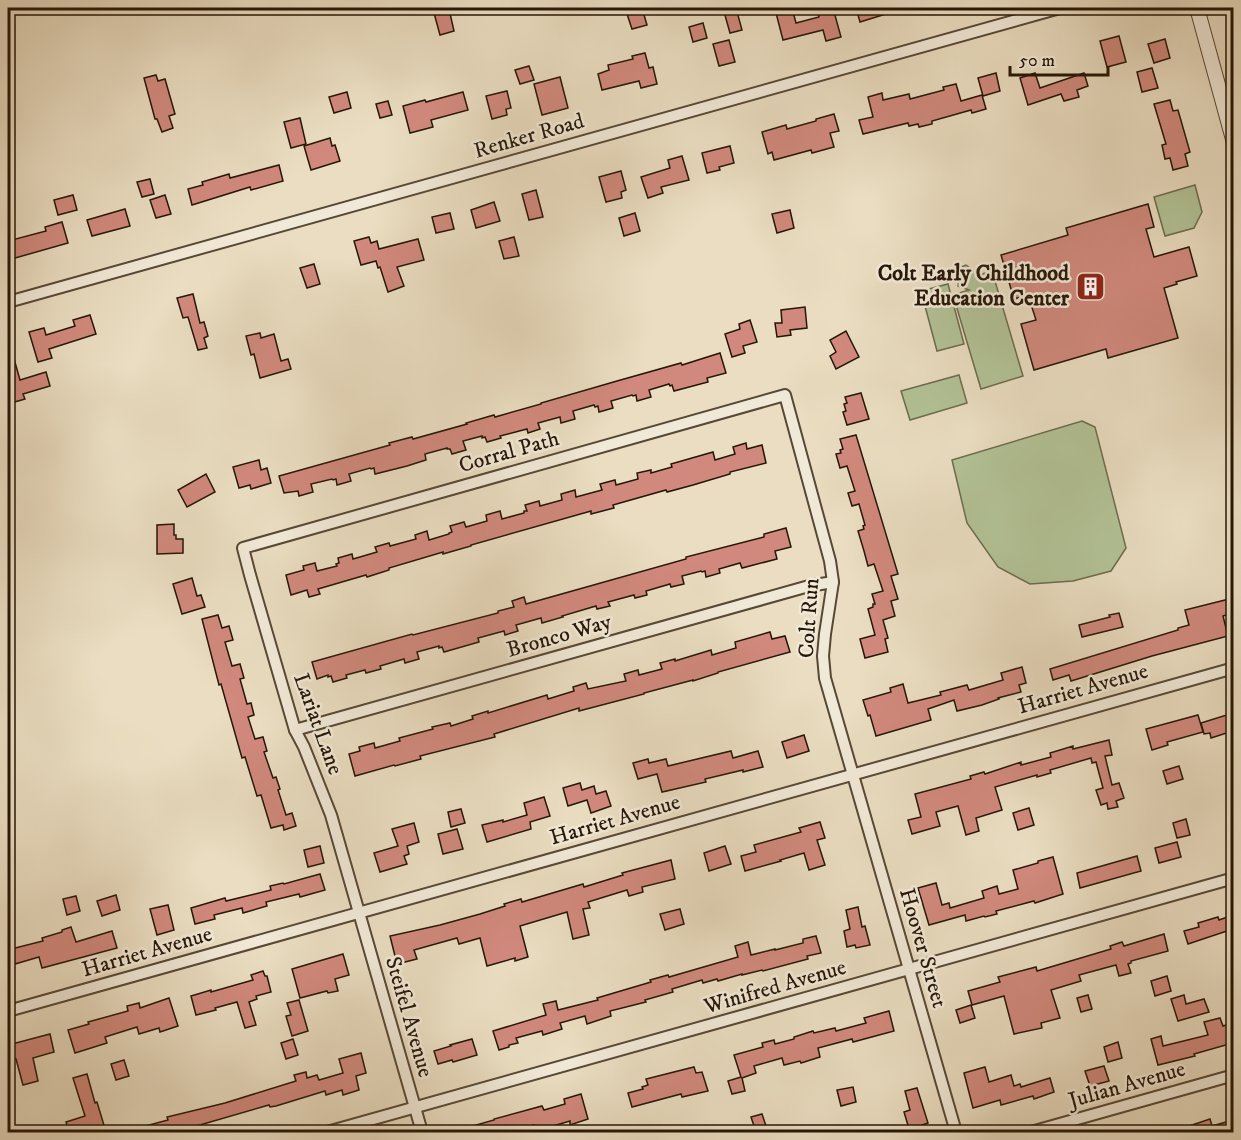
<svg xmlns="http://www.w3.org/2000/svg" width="1241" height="1140" font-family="'IM FELL DW Pica',serif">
	<rect width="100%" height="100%" fill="#eaddc1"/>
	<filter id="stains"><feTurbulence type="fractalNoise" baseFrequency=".00333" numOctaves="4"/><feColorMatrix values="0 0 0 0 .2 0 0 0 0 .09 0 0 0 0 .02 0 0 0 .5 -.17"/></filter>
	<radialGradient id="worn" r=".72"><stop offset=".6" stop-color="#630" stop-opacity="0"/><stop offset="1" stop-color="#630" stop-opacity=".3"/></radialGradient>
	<!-- green -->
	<g fill="#b2c296" stroke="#6c6c4e" stroke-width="1.5">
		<path d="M1195 185 1202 212 1194 228 1165 236 1154 197Z"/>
		<path d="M966 265 979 275 992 271 1023 376 981 389 953 295 969 290 958 286 961 267Z"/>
		<path d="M948 284 964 344 937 351 921 291Z"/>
		<path d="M959 375 967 403 910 420 901 391Z"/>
		<path d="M1082 421 1095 427 1126 548 1111 571 1073 581 1030 584 998 567 967 523 952 460Z"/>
	</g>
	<!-- building -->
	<g fill="#d1897d" stroke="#261607" stroke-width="1.5">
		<path d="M637 8H642L647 25 632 29 626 11Z"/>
		<path d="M723 8H736L742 30 730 33Z"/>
		<path d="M792 8 796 23 819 17 818 12 833 8 841 37 826 41 823 30 783 40 776 13Z"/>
		<path d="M856 8H899V10L860 22Z"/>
		<path d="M449 9 454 31 440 35 434 13Z"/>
		<path d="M703 23 707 38 693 42 689 27Z"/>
		<path d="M1119 36 1126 62 1107 67 1100 41Z"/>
		<path d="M1165 39 1170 58 1154 63 1148 44Z"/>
		<path d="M729 40 735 62 719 66 713 44Z"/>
		<path d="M645 53 649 68 653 67 657 84 641 88 639 81 602 90 598 74 609 70 608 65 633 59 632 56Z"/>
		<path d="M529 66 534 80 520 84 515 70Z"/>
		<path d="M1152 68 1158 88 1142 92 1137 72Z"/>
		<path d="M996 73 1000 91 983 96 978 78Z"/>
		<path d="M1035 73 1040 88 1084 73 1088 86 1077 90 1079 97 1064 101 1061 94 1028 105 1020 78Z"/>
		<path d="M156 75 158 81 165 79 175 114 169 116 173 128 162 132 157 119H155L144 78Z"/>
		<path d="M560 77 568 108 542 115 534 84Z"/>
		<path d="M956 84 961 101 982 95 986 109 972 113 971 110 932 121V124L919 127 918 124 909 126 908 123 863 134 859 120 873 117 868 97 882 93 883 100 909 94 910 99 944 90 943 87Z"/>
		<path d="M507 91 511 108 506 109 507 115 492 119 486 96Z"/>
		<path d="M347 92 351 108 334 113 329 97Z"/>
		<path d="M463 92 468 110 431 120 433 127 410 133 403 106 425 100 426 102Z"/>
		<path d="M1170 100 1173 111 1178 110 1190 152 1185 154 1188 166 1173 170 1170 158 1165 159 1162 145 1166 144 1154 104Z"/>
		<path d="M388 101 392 115 380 118 376 104Z"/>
		<path d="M834 114 839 131 830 133 834 147 812 153 811 150 774 160 772 152 768 154 762 132 786 125 787 129 816 121V119Z"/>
		<path d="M300 118 306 144 291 148 284 122Z"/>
		<path d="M330 138 332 146 335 145 340 161 311 170 304 146Z"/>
		<path d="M730 146 734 163 719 167 720 170 707 173 702 153Z"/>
		<path d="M682 156 689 180 661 187 663 193 648 198 641 177 670 168 668 160Z"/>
		<path d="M279 165 283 181 251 190 250 187 192 205 188 189 203 185 202 182 229 174 230 178Z"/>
		<path d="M621 171 626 190 621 192 622 198 606 202 599 177Z"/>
		<path d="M150 179 154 194 142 197 137 182Z"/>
		<path d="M536 190 543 217 529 220 522 194Z"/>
		<path d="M73 195 77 210 58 215 54 200Z"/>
		<path d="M165 195 171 214 156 218 150 200Z"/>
		<path d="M494 202 500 221 476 228 471 210Z"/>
		<path d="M1148 204 1154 227 1146 229 1154 257 1189 247 1197 276 1176 282 1177 284 1164 288 1178 338 1108 358 1106 349 1034 370 1021 324 1036 320 1028 295 1014 299 1001 255 1068 235 1066 228Z"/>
		<path d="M125 209 130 226 92 236 87 220Z"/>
		<path d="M790 210 794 228 777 233 772 214Z"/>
		<path d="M450 213 454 229 436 233 432 217Z"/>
		<path d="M635 213 640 231 624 236 619 218Z"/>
		<path d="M62 222 68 243 8 260V241L46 231 45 227Z"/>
		<path d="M369 237 371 243 377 241 379 249 418 239 424 260 397 267 404 286 388 292 380 267 378 268 376 261 361 265 354 241Z"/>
		<path d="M514 237 519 256 504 259 499 241Z"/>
		<path d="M314 264 320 284 307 288 300 268Z"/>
		<path d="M193 294 200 323 204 322 208 336 204 338 207 348 198 350 188 317 183 318 177 298Z"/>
		<path d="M805 307 807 328 790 330 791 335 777 337 775 323H782L781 310Z"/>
		<path d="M90 315 96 334 49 349 52 358 38 362 29 332 44 328 46 335 75 326 73 320Z"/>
		<path d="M750 320 757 342 743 346 745 353 732 357 725 334 740 329 739 324Z"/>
		<path d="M846 331 859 357 836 369 830 356 836 352 830 340Z"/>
		<path d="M260 333 261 338 274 334 281 361 288 359 291 369 260 378 254 354 251 355 246 336Z"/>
		<path d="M8 348H11L20 380 46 372 50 386 23 394 25 399 8 404Z"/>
		<path d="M720 353 726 373 707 378 708 382 674 391 672 385 670 386 669 384 649 390 651 397 637 401 636 395 633 396 632 395 611 401 613 408 599 412 598 406 595 407 594 405 573 411 575 419 561 423 560 417 538 423 540 429 528 433 527 429 500 436 501 438 487 442 485 437 482 438V436L463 441 466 450 452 454 450 449H447V448L425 454 426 460 407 466 375 474 374 468 371 469 370 468 349 474 351 481 337 485 336 479 333 480 332 479 311 484 313 492 299 496 298 491 284 493 279 476 390 445 389 443 412 437 413 439 467 424 466 423 494 415 495 417 541 404V403L617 381 681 363 682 365Z"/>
		<path d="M861 393 869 419 847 425 843 412 846 411 844 404 847 403 845 397Z"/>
		<path d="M856 435 898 574 891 576 898 599 891 601 895 616 883 620 888 638 885 639 888 652 865 658 860 639 875 635 868 609 873 607V604H875L872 594 883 591 874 564 868 566 864 551 858 531 864 529 863 526 865 525 859 504 852 506 848 493 855 491 847 466 840 468 836 454 841 453 840 450 843 449 840 439Z"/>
		<path d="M746 443 747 449 762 445 766 463 730 472V474L693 485 667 492 666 490 613 505 614 508 591 514V511L471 545V546L443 554V552L389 568V570L367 577 366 575 318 589 320 594 309 597 307 590 291 595 286 575 304 570 303 566 315 563 317 571 337 566 336 564 339 563 338 558 352 554 353 559 377 552 375 547 389 543 390 546 416 539 415 535 427 531 429 540 449 534V533L452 532 450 526 464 522 466 527 487 521 486 515 500 511 502 519 524 513V511H527L525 505 539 501 540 506 562 500 561 494 575 490 576 497 602 490 600 484 615 480 616 485 638 479 637 473 651 470V473L672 467 671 464 713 452 715 460 735 454 733 447Z"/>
		<path d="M259 460 261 470 267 468 271 483 251 489 250 485 239 488 233 467Z"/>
		<path d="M206 474 215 492 187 507 178 490Z"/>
		<path d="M174 524V535H176V539H183V553L157 554V525Z"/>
		<path d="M786 528 791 547 775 551 777 559 742 568 740 563 719 569 720 573 706 577 705 571 702 572 701 571 682 576 684 584 671 587 670 584 646 591 647 595 635 598 634 595 608 602 610 606 597 609 596 606 562 616 563 617 542 623 541 618 516 625 518 631 505 635 504 631 478 638 479 642 444 652 442 647 439 648V646L417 652 419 659 405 663 404 659 380 666 381 669 366 673 365 670 346 675 347 678 333 682 331 676 328 677V675L317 679 312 662 412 634 413 635 498 613V611L514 607 512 601 524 597 526 604 686 559V557L764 537V534Z"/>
		<path d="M192 578 197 596 201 595 205 607 182 614 173 584Z"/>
		<path d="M1233 598V613L1223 616 1228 636 1152 656 1071 681 1069 675 1053 680 1050 669 1178 630V628L1189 625 1185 610Z"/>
		<path d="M1119 613 1123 627 1082 637 1079 625 1110 617 1109 615Z"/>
		<path d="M218 615 222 628 229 626 233 640 225 642 232 666 240 664 244 678 240 679 247 704 251 703 254 715 248 717 255 739 263 737 267 751 264 752 273 778 276 777 280 789 278 790 286 815 292 813 296 826 284 830 283 825 271 828 261 795 257 796 245 757 242 758 221 684 219 685 202 619Z"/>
		<path d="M770 632 772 639 785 636 790 652 718 672V673L693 681V680L644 693V694L579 711V708L494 734 495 737 420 756 421 759 395 766 394 765 355 776 349 754 360 751 359 747 374 743 375 748 400 741 399 738 433 729 432 727 450 723 451 726 473 719 472 716 488 711V713L547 695 548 699 574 691 573 687 586 683 588 689 626 681 624 674 638 670 639 675 662 669 660 663 675 659V661L711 650 712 655 736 648 735 642Z"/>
		<path d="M1022 667 1026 683 1019 685 1021 692 998 698 999 699 982 705 957 711 954 700 928 709 931 720 876 736 870 715 868 716 863 700 891 692 890 688 903 684 908 703 941 695 940 692 967 685 969 690 1003 680 1001 673Z"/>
		<path d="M1233 713V731L1211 738 1210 733 1204 734 1201 723Z"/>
		<path d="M1198 715 1203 732 1167 742 1168 745 1152 750 1146 729Z"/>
		<path d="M804 735 809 751 787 758 782 742Z"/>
		<path d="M1109 740 1112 755 1105 756 1112 785 1119 783 1124 798 1116 801 1118 807 1108 809 1107 803 1101 805 1096 790 1103 788 1096 762 1092 763 1091 758 1050 770 1051 773 1037 777V775L995 787 1002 810 976 818 979 831 966 835 958 806 936 812 940 826 912 834 908 820 921 817 915 794 971 779 970 776 984 772 985 774 1021 762V765L1051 757 1050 753 1073 746V749Z"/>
		<path d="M731 751 733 758 758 751 763 767 743 772V770L705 779 706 782 662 792 657 774 638 779 633 763 648 759 649 763 666 759 668 766Z"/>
		<path d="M1179 766 1183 779 1167 784 1163 771Z"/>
		<path d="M580 783 582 790 594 786 596 794 606 791 611 806 591 813 587 800 568 806 563 788Z"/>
		<path d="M544 797 550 816 530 822 531 829 487 842 482 825 503 820V822L527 815 524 803Z"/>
		<path d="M1029 808 1034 825 1018 830 1013 813Z"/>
		<path d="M461 809 465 823 451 827 448 812Z"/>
		<path d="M1186 819 1190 835 1177 838 1173 823Z"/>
		<path d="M820 822 825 838 817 840 825 865 809 870 804 853 780 860 781 861 745 871 741 856 756 852 754 845 801 832 799 828Z"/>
		<path d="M414 823 419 842 407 846 409 854 404 856 407 864 380 872 374 853 398 846 392 829Z"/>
		<path d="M457 829 463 849 443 854 438 834Z"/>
		<path d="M1177 842 1181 857 1159 863 1155 848Z"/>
		<path d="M320 846 324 863 308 867 304 850Z"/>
		<path d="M725 846 731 864 709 871 704 853Z"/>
		<path d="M1137 856 1141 871 1080 888 1077 873Z"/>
		<path d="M1053 857 1063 894 1035 903 1034 901 996 911 997 914 985 917 984 916 966 921 965 915 929 925 918 888 936 883 942 905 949 903 950 908 984 898 982 891 997 886 999 894 1018 889 1013 870 1038 863V861Z"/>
		<path d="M671 860 675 879 642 887 643 892 629 896 627 890 588 902 590 908 583 909 589 935 573 939 567 912 520 926 528 957 515 961V958L487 966 480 938 459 944 457 938 414 950 417 959 397 964 390 936 440 925 480 914 505 906 504 904 521 899 522 902 583 884 584 887 623 875 622 873Z"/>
		<path d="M320 874 325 890 300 897 299 894 266 902 267 906 243 913 242 908 214 915 215 919 195 924 191 908 225 898 226 901 271 890 270 886 283 883 284 884Z"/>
		<path d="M116 895 120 910 102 916 97 901Z"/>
		<path d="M76 896 80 911 67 915 63 899Z"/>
		<path d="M168 905 174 930 157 935 150 909Z"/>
		<path d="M858 907 862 927 865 926 870 945 856 948 855 945 847 947 844 931 850 929 846 910Z"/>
		<path d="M680 909 684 924 665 930 660 914Z"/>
		<path d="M1233 915V929L1188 944 1184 931 1199 927 1198 923 1218 917 1219 920Z"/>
		<path d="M71 927 76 942 112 931 117 948 42 968 39 957 15 964 11 949 43 941 42 938 62 932V930Z"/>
		<path d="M1164 934 1168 951 1131 961V963L1128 964 1131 973 1119 976 1116 965 1079 975 1081 981 1051 990 1060 1018 1041 1023 1042 1028 1014 1034 1004 996 972 1005 968 991 1000 982 998 977 1036 967 1037 971 1111 949 1110 946 1122 942 1124 946Z"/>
		<path d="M816 936 821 953 807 956 808 959 763 971 762 970 742 975V974L718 981 717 979 703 983 702 980 672 989 673 992 645 1000 646 1002 610 1011 611 1016 587 1024 585 1016 560 1023 562 1029 543 1035 542 1031 516 1038 518 1043 509 1045V1047L499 1050 493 1031 546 1015 543 1004 556 1001 558 1010 598 1000 597 998 651 982 650 980 668 975 669 977 738 957 735 946 748 942 751 955 775 949V950L803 943V939Z"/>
		<path d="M343 954 349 975 335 979 338 991 328 993 327 991 300 998 292 969Z"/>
		<path d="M263 971 265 976H267L271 992 256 996 257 999 249 1002 256 1025 245 1028 237 1002 215 1008 216 1010 196 1015 191 996 211 990V992L253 980 251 975Z"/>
		<path d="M1167 976 1171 991 1155 996 1151 981Z"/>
		<path d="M1088 995 1092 1009 1081 1012 1077 998Z"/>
		<path d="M1184 995 1186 1004 1204 999 1209 1012 1178 1021 1171 999Z"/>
		<path d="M169 998 178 1026 160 1032 159 1028 139 1034 137 1027 105 1037 107 1043 75 1053 68 1030 89 1024 88 1022 128 1011 127 1006 139 1003 140 1008Z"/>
		<path d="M299 1000 308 1031 292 1036 286 1016 291 1015 287 1003Z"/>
		<path d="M971 1005 975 1018 960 1023 956 1010Z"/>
		<path d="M889 1011 894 1031 853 1042 852 1039 818 1048 820 1057 801 1063 800 1061 784 1065 782 1058 754 1066 756 1073 742 1078 745 1091 732 1094 728 1081 741 1077 734 1055 763 1047 762 1043 774 1040 775 1044 794 1039V1037L813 1031 814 1033 835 1028 836 1031 866 1023 864 1018Z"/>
		<path d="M1220 1018 1223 1026 1233 1023V1043L1194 1054 1195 1056 1158 1065 1151 1039 1161 1036 1163 1046 1208 1035 1204 1022Z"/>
		<path d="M50 1034 54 1052 33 1058 38 1081 23 1085 16 1059 8 1061V1045Z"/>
		<path d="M293 1039 298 1055 286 1059 281 1043Z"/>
		<path d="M472 1039 477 1055 453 1062 452 1060 438 1064 434 1051 451 1046 450 1045Z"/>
		<path d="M1118 1042 1122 1058 1108 1062 1104 1047Z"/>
		<path d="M361 1053 366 1073 356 1076 359 1090 343 1095 342 1090 326 1095 325 1091 276 1106 270 1107 269 1105 186 1129 187 1132H134V1129L168 1120 167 1117 225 1103 296 1081 294 1075 306 1072 307 1078 317 1075 319 1080 343 1073 339 1059Z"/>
		<path d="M124 1060 129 1076 116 1080 111 1064Z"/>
		<path d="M1104 1066 1109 1081 1090 1086 1085 1071Z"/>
		<path d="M694 1067 696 1073 702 1072 708 1091 682 1097 681 1094 632 1107 628 1093 643 1089 642 1087 648 1085 646 1079Z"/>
		<path d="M985 1067 989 1082 1011 1075 1014 1086 1020 1084 1021 1087 1050 1078 1054 1092 1034 1099 1033 1096 1001 1105 1000 1100 973 1108 964 1073Z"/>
		<path d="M87 1074 95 1103 97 1102 106 1132H69L66 1122 85 1116 73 1078Z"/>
		<path d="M853 1087 856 1102 841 1106 837 1090Z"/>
		<path d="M917 1088 928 1123 922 1125 924 1132H910L904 1112 910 1110 905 1091Z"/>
		<path d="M581 1094 588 1119 570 1125V1121L536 1131 534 1125 506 1132H462V1129L494 1120V1119L542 1106 544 1110 565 1104 564 1099Z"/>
		<path d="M762 1114 768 1132H756L751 1117Z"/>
		<path d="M1210 1119 1212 1126 1233 1120V1132H1177V1130Z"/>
	</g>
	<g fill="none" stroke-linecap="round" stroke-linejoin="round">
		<defs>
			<path id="service" d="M11 1126 12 1132"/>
			<g id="minor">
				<path d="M8 302 1060 8"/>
				<path d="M295 730 809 586 833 582"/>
				<path d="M8 1011 1234 668"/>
				<path d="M327 1132 1234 878"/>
				<path d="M422 1132 331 815 304 747 295 730 250 575 243 548 785 395 830 561 833 582 825 634 823 656 825 678 956 1132"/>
				<path d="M1031 1132 1234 1075"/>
			</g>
			<path id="tertiary" d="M1197 8 1234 143"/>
		</defs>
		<!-- service casing -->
		<use href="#service" stroke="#574836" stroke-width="8"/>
		<!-- minor casing -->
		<use href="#minor" stroke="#574836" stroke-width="14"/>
		<!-- tertiary casing -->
		<use href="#tertiary" stroke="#574836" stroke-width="16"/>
		<!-- service -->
		<use href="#service" stroke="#f1e9d7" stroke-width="5"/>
		<!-- minor -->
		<use href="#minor" stroke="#f1e9d7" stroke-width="10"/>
		<!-- tertiary -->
		<use href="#tertiary" stroke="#f1e9d7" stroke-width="14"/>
	</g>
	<!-- icons -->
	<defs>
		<symbol id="building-square" viewBox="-11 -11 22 22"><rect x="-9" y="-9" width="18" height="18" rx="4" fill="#8f2418" stroke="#f1e9d7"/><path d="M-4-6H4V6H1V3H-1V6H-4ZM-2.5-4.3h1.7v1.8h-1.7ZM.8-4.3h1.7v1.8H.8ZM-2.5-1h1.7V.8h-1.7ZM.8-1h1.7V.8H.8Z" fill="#fff"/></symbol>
	</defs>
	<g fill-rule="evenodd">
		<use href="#building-square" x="1074" y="270" width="33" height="33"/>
	</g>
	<g text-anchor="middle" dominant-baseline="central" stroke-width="5" stroke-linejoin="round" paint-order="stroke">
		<!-- street labels -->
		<g font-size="22" fill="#261607" stroke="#f1e9d7">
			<text transform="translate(529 136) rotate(-16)">Renker Road</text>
			<text transform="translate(509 452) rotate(-16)">Corral Path</text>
			<text transform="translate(809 618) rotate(-86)">Colt Run</text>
			<text transform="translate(559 636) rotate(-16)">Bronco Way</text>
			<text transform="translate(1083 689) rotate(-16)">Harriet Avenue</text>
			<text transform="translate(318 724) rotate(70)">Lariat Lane</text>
			<text transform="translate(615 820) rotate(-16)">Harriet Avenue</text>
			<text transform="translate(923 948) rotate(74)">Hoover Street</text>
			<text transform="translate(147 952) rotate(-16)">Harriet Avenue</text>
			<text transform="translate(775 987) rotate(-16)">Winifred Avenue</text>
			<text transform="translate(409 1017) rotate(74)">Steifel Avenue</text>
			<text transform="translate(1127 1085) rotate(-16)">Julian Avenue</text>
		</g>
		<!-- poi labels -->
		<g font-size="22" font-weight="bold" fill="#261607" stroke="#f1e9d7" text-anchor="end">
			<text x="1069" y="273">Colt Early Childhood<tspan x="1069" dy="25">Education Center</tspan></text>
		</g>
	</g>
	<!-- margin -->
	<rect width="1241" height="1140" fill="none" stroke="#eaddc1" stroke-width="30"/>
	<rect x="9" y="9" width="1223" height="1122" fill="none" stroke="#261607" stroke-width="3"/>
	<rect x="15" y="15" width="1211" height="1110" fill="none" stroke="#261607" stroke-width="1.5"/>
	<!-- scale -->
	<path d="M1010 66v9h98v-9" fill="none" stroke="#261607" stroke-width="3"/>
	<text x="1019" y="66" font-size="18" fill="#261607" stroke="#f1e9d7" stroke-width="4.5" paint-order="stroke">50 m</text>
	<rect width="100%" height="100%" filter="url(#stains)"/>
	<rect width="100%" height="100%" fill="url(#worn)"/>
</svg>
